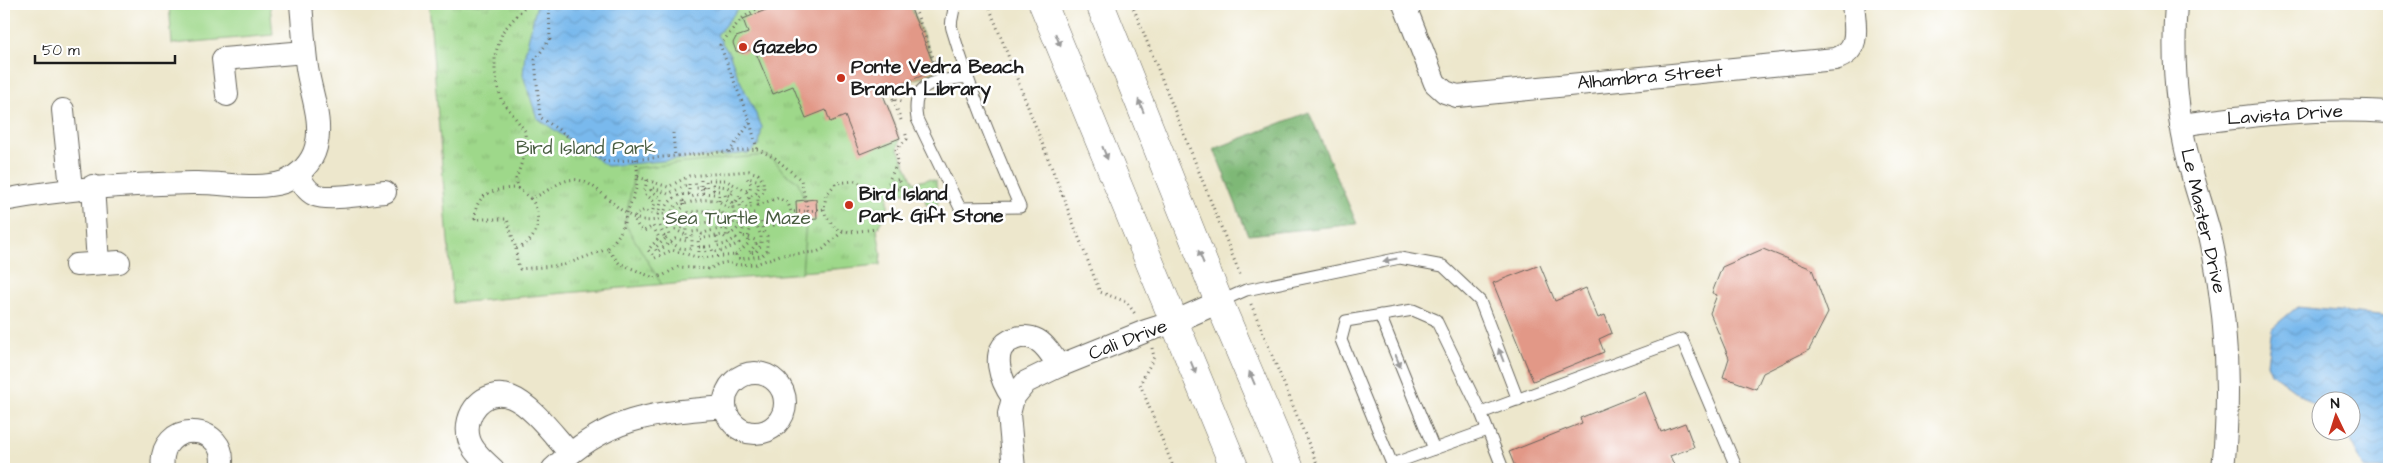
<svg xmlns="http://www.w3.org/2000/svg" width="2393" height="473" font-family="'Architects Daughter',sans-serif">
	<defs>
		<pattern id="grass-tufts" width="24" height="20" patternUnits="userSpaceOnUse" patternTransform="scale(1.25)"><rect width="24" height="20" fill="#9ed88a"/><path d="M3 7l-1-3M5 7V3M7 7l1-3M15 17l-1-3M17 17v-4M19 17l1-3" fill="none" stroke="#88b976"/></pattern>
		<pattern id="forest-crowns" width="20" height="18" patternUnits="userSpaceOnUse" patternTransform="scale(1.25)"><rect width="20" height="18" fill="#7eb876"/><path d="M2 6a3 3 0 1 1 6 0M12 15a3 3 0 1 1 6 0" fill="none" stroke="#669560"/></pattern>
		<pattern id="water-waves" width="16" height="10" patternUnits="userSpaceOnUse" patternTransform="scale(1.25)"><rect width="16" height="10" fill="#79b9ed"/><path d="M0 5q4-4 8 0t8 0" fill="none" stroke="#689ecb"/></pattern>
	</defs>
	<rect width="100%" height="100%" fill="#fff"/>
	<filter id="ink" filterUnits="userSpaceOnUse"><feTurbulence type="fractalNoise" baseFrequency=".02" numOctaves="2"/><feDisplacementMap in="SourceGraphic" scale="10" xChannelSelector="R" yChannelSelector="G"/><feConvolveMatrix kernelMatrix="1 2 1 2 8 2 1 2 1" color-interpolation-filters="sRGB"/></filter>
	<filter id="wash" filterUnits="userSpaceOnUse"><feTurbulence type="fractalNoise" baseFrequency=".0096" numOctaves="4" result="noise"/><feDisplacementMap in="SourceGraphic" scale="20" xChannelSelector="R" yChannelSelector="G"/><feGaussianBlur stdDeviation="1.12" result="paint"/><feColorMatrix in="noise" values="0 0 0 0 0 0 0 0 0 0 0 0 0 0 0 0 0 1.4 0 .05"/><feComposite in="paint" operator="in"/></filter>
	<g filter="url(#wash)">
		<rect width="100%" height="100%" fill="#ede7cc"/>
		<!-- grass -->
		<path fill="url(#grass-tufts)" stroke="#5d7a53" d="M429 4H910L938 71 882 92 900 138 898 149 914 183 929 179 936 181 938 205 933 207 926 204 924 190 888 195V209L877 229 881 253 880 265 453 303Z"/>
		<!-- forest -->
		<path fill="url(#forest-crowns)" stroke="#4d6a49" d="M1309 112 1357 224 1248 235 1214 149Z"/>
		<!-- garden -->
		<g fill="#9ed88a" stroke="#5d7a53">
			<path d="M169 4H270L273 35 172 44Z"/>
			<path d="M766 155 776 162 784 173 798 182 807 207 802 273 662 285 625 224 635 168Z"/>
		</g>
		<!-- water -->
		<g fill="url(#water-waves)" stroke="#4a6a84">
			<path d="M537 4H742L717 35 730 55 737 74 762 127 759 145 749 153 607 166 537 118 523 75 525 53Z"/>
			<path d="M2297 307 2389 316V469H2365L2345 431 2350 430V400H2320V409L2271 373 2267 363 2272 328Z"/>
		</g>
		<g id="blocks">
			<!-- building -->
			<g fill="#e29887">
				<path d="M781 4H909L936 70 882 92 900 138 860 154 845 116 830 122 826 110 806 118 793 86 773 94 754 48 743 53 736 51 733 43 736 37 748 33 743 19Z"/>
				<path d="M816 199 817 219 797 221 796 201Z"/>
				<path d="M1763 249 1812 269 1828 313 1809 350 1763 373 1756 389 1723 377 1729 358 1710 313 1717 295 1712 293 1722 267Z"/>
				<path d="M1540 265 1555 301 1586 288 1598 318 1605 315 1612 333 1599 339 1604 352 1533 381 1493 283Z"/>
				<path d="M1645 392 1661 432 1685 423 1694 447 1670 456 1676 469H1516L1509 452 1582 423 1580 418Z"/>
			</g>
		</g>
	</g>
	<g filter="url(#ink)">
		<use href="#blocks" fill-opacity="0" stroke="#65635a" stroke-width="1"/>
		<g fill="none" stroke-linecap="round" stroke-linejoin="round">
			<defs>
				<g id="lane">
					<path d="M953 4C956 13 949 20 952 29 970 90 995 149 1020 207L960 208 917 119C910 79 939 81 968 77"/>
					<path d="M1219 302 1246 290 1400 258 1443 266 1480 301 1518 400"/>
					<path d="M1380 315 1434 449"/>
					<path d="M1481 413 1436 320 1413 310 1346 321 1341 340 1392 464 1487 430"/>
					<path d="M1503 469 1481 413 1682 339 1737 469"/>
				</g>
				<g id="street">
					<path d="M1404 4 1435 83 1445 92 1457 96 1835 59C1862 51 1855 26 1853 4"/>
					<path d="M2176 4C2172 56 2176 111 2189 162 2195 187 2204 211 2210 235 2227 312 2231 391 2223 469"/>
					<path d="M227 95 223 59 305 52"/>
					<path d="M63 110 71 188"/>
					<path d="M2181 125C2253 115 2317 107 2389 112"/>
					<path d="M298 174C302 182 306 191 315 195 330 201 368 193 385 192"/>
					<path d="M93 186 98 263"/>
					<path d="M4 200C67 188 129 184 193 183 222 182 256 191 284 182 299 176 312 163 316 147 323 121 311 94 307 68 304 47 303 25 301 4"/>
					<path d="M76 265 119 262"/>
					<circle cx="755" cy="403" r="30"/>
					<path d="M1013 398C1002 383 987 348 1014 339 1021 336 1030 336 1037 340 1046 345 1053 357 1059 366"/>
					<path d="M163 469C156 418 231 421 221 469"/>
					<path d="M493 469C484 461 472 451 469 439 462 414 484 387 511 397 532 405 555 437 570 453"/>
					<path d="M553 469C608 416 653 413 725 407"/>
					<path d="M1014 469 1009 414 1013 398 1026 382 1059 366 1146 331 1174 322 1219 302"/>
				</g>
				<g id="primary">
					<path d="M1043 4 1235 469"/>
					<path d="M1100 4 1219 302 1290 469"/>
				</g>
			</defs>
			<!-- lane casing -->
			<use href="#lane" stroke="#65635a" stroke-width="13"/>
			<!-- street casing -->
			<use href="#street" stroke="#65635a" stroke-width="24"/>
			<!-- primary casing -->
			<use href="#primary" stroke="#65635a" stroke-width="29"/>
			<!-- path -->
			<g stroke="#65635a" stroke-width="3" stroke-dasharray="1 4" stroke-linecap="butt">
				<path d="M527 4 503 31 495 55V73L501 99 525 131 526 150 516 179 518 188 530 198 534 197C546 193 557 182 569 180 596 175 614 215 642 220 650 222 661 219 669 219 672 209 674 206 683 201L684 204C693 201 709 198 718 201 724 204 726 208 733 208L732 203 736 201 740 205 741 213H755L748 237 741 236 746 220 740 221 738 228 730 235 728 233"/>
				<path d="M549 4 550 39 535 60 540 117 605 162 757 149 750 122 720 45 741 19 764 4"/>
				<path d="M913 4 937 68"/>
				<path d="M988 4 1100 292 1127 302 1135 314"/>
				<path d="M1132 4 1241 277"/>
				<path d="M893 99 890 90 908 83"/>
				<path d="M901 120 893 99 902 101"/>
				<path d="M673 133 675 157"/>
				<path d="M757 149 775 158 801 180 808 211 824 209 826 195 836 183 855 181 877 190 900 189V179L888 183"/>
				<path d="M729 152 750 123"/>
				<path d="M636 159C640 189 635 190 626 216 621 233 620 235 607 249L619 263 654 278 664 275 678 267 710 269 718 264 728 262 737 265 756 264 780 255 817 252 823 249 843 231"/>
				<path d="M638 177 668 187 689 176 749 171 758 174 763 181 764 191 758 197V205L778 198 788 203 791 212 808 211"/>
				<path d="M890 178 898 162 896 149 907 139 905 131"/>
				<path d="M647 180 644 193 655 202 652 214 645 210 636 214 634 218 639 228 644 231 653 226 659 238 648 250 655 258 672 250 700 258 736 255"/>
				<path d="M701 180V188H707L706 180H725L746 191 750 189 751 184 747 178 757 180 759 186 756 193 749 198 746 191"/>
				<path d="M689 184V194C676 194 667 201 664 214H658L662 199 651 190 652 187 668 194Z"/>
				<path d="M518 188C496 188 474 193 475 219H507L516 249C519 247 524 246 527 243 540 233 541 209 530 198"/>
				<path d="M713 190 719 191V202"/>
				<path d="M703 193 714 194 713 185 727 187 734 191 730 196 725 194 726 199 732 203"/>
				<path d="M689 194 691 197 703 193 701 188H696L695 180"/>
				<path d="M736 201 739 195 746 207H752L749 198"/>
				<path d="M684 204V207L676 212C676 220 676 227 686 229V235"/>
				<path d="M824 209 826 216 836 229 850 232 877 229"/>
				<path d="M676 217H685L686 213C697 211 710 210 721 211L722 215C715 224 702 222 692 224L685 217"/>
				<path d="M754 218 761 236V245L756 252 749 253 756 244 755 240 748 237 749 243 736 255 740 259 761 256 767 251V236L763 231 761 221 774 225 788 220 791 212"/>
				<path d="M660 226 665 239 669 235 664 219"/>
				<path d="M665 239 655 248 657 252 675 239 687 241 686 235 672 228 669 219"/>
				<path d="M671 243 680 248 692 249V232L699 231 702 234 709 231 721 229 722 226 729 220 728 215H722"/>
				<path d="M699 247H705L706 253"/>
				<path d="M705 247 711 246 713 252C723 251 730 248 739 243L736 238 726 244 717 246V236"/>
				<path d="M516 249 517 261 520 269 564 265 607 249"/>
				<path d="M699 252 698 239 722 235 726 238 727 230 733 225 735 217 733 208"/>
				<path d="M1251 304 1319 469"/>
				<path d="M1152 348 1154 357 1140 384 1174 469"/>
			</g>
			<!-- lane -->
			<use href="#lane" stroke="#fff" stroke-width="11"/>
			<!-- street -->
			<use href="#street" stroke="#fff" stroke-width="22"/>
			<!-- primary -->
			<use href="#primary" stroke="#fff" stroke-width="28"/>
		</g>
		<!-- one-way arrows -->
		<defs><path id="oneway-solid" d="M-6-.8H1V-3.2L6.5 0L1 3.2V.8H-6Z" transform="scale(1.25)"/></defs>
		<g fill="#999">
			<use href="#oneway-solid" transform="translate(1058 40) rotate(68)"/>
			<use href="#oneway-solid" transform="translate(1141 106) rotate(-112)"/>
			<use href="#oneway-solid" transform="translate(1105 153) rotate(68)"/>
			<use href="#oneway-solid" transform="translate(1201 257) rotate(-112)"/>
			<use href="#oneway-solid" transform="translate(1390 260) rotate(169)"/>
			<use href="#oneway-solid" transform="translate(1501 355) rotate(-111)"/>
			<use href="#oneway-solid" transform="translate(1398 361) rotate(68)"/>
			<use href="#oneway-solid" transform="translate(1193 367) rotate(68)"/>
			<use href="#oneway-solid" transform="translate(1252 378) rotate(-113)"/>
		</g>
	</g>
	<!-- markers -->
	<g fill="#c8321e" stroke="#fff" stroke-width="2">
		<circle cx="743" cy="47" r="5"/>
		<circle cx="841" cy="78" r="5"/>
		<circle cx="849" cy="205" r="5"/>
	</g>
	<g text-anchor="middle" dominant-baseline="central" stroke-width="5" stroke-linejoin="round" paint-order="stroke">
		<!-- poi labels -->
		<g font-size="19" font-weight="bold" fill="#1c1c1c" stroke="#fff" text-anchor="start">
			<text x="753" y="47">Gazebo</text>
			<text x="851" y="67">Ponte Vedra Beach<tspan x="851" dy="22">Branch Library</tspan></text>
			<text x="859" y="194">Bird Island<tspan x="859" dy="22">Park Gift Stone</tspan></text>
		</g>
		<!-- street labels -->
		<g font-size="19" fill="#1c1c1c" stroke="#fff">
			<text transform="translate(1650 77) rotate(-5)">Alhambra Street</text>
			<text transform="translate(2285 115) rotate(-4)">Lavista Drive</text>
			<text transform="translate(2203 221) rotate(77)">Le Master Drive</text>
			<text transform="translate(1128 340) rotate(-21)">Cali Drive</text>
		</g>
		<!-- park labels -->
		<g font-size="19" fill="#4a5e42" stroke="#fff">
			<text x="586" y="148">Bird Island Park</text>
			<text x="738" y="218">Sea Turtle Maze</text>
		</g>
	</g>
	<!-- margin -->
	<rect width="2393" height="473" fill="none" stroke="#fff" stroke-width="20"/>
	<!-- north arrow -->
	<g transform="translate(2336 416) rotate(356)"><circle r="24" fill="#ffffff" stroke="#a4a4a4"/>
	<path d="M0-4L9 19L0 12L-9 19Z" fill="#c8321e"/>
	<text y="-8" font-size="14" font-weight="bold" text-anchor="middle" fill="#1c1c1c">N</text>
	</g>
	<!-- scale -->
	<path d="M35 55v8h140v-8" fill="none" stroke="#1c1c1c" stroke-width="2.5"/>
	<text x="42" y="55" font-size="15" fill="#1c1c1c" stroke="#ffffff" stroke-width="4" paint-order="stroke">50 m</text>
</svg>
